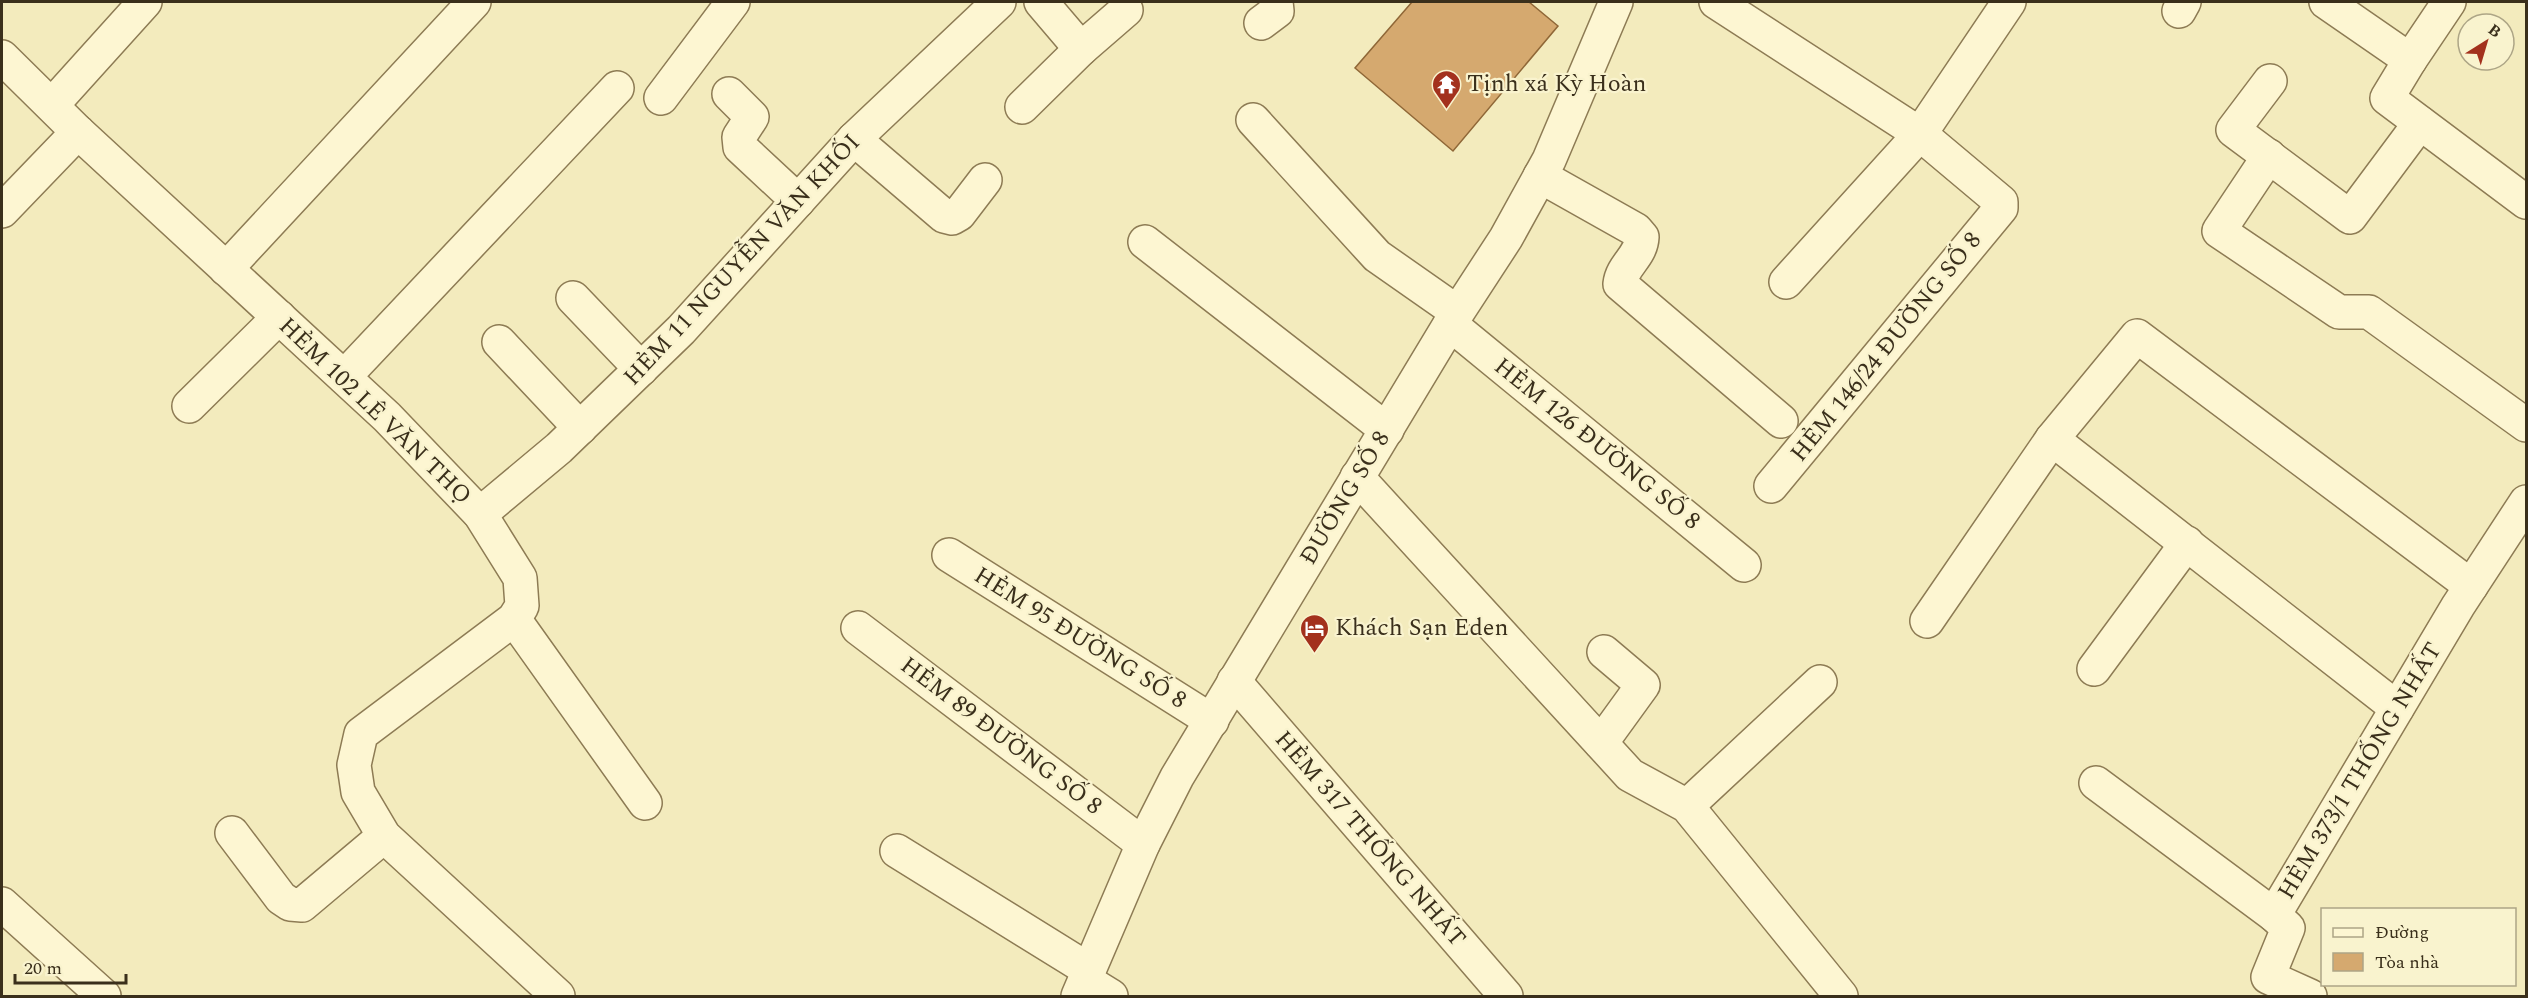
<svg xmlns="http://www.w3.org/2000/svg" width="2528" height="998" font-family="Spectral,serif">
	<rect width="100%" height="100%" fill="#f3ebbd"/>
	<!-- building -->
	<path fill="#d5a96f" stroke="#8f6737" stroke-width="1.5" d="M1412 2H1529L1558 26 1453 151 1355 68Z"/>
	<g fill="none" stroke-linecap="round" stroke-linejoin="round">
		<defs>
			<g id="minor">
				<path d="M1041 2 1081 49"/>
				<path d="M1716 2 1920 134 2001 202V208L1771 486"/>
				<path d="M2326 2 2410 60 2449 2"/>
				<path d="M2179 11 2184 2"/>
				<path d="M1261 23 1277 11 1276 2"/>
				<path d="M2 57 78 132 387 417 480 514 520 578 522 606 514 619 361 734 354 765 358 792 384 836 558 996"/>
				<path d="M2410 60 2387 98 2526 202"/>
				<path d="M2270 81 2233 130 2350 217 2420 123"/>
				<path d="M729 94 752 117 739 137 740 147 798 201"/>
				<path d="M661 98 733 2"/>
				<path d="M52 105 145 2"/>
				<path d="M1022 107 1081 49 1126 10"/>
				<path d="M1253 120 1377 256 1457 312"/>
				<path d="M854 139 944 216 952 218 959 214 985 180"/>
				<path d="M2269 156 2219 231 2339 312H2369L2526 425"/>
				<path d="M1540 176 1636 230 1642 237C1641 257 1622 265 1620 284L1781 421"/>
				<path d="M2 211 78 132"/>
				<path d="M1145 242 1387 430"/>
				<path d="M226 269 474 2"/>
				<path d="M1786 282 1920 134 2009 2"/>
				<path d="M573 298 641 369"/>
				<path d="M1450 324 1744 565"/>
				<path d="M499 342 580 428"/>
				<path d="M344 377 617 88"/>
				<path d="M189 406 279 317"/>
				<path d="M2052 439 2397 708"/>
				<path d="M1357 477 1630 775 1687 806 1841 996"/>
				<path d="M480 514 559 448 681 330 854 139 999 2"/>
				<path d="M949 555 1212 721"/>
				<path d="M514 619 645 803"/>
				<path d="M1927 621 2052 439 2137 336 2471 586"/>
				<path d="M858 628 1143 844"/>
				<path d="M2094 669 2187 543"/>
				<path d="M1234 681 1506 996"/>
				<path d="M1601 743 1643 685 1604 652"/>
				<path d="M2096 783 2274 915 2458 606 2526 502"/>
				<path d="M1687 806 1820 682"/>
				<path d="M232 833 281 898 290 904 302 905 384 836"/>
				<path d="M897 851 1089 970"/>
				<path d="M2 904 104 996"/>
				<path d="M2274 915 2288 928 2268 977 2310 996"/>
				<path d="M1085 980 1111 996"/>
				<path d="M1078 996 1143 844 1177 777 1450 324 1506 238 1549 160 1616 2"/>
			</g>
		</defs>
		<!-- minor casing -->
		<use href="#minor" stroke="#8d7b54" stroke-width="36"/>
		<!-- minor -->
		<use href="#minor" stroke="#fdf6d2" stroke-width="33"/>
	</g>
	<!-- icons -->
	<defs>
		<symbol id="temple-pin" viewBox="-11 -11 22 30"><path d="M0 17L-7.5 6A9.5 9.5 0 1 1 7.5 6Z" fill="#a3311d" stroke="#f9f3ce"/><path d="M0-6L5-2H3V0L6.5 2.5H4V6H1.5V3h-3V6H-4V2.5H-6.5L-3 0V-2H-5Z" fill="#fff"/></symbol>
		<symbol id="hotel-pin" viewBox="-11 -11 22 30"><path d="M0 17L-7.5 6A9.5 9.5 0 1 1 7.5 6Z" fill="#a3311d" stroke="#f9f3ce"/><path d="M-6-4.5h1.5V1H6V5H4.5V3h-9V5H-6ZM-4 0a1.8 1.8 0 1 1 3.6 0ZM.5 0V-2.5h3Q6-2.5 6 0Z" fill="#fff"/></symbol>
	</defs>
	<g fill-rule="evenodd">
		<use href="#temple-pin" x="1430" y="68" width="33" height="45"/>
		<use href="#hotel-pin" x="1298" y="612" width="33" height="45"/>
	</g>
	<g text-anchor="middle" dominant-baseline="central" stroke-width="4.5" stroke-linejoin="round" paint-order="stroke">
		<!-- poi labels -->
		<g font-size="24" fill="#3a2f1b" stroke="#f9f3ce" text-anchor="start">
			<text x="1467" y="84">Tịnh xá Kỳ Hoàn</text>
			<text x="1335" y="628">Khách Sạn Eden</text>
		</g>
		<!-- street labels -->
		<g font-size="24" fill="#3a2f1b" stroke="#f9f3ce">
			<text transform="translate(742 260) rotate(-47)">HẺM 11 NGUYỄN VĂN KHỐI</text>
			<text transform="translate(1886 347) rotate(-51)">HẺM 146/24 ĐƯỜNG SỐ 8</text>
			<text transform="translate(375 411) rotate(44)">HẺM 102 LÊ VĂN THỌ</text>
			<text transform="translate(1597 444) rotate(39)">HẺM 126 ĐƯỜNG SỐ 8</text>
			<text transform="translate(1345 498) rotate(-59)">ĐƯỜNG SỐ 8</text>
			<text transform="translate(1080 638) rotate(32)">HẺM 95 ĐƯỜNG SỐ 8</text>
			<text transform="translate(1001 736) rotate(37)">HẺM 89 ĐƯỜNG SỐ 8</text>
			<text transform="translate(2360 771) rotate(-59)">HẺM 373/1 THỐNG NHẤT</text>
			<text transform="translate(1370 839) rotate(49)">HẺM 317 THỐNG NHẤT</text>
		</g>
	</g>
	<!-- border -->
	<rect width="2528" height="998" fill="none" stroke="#3a2f1b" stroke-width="6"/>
	<!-- legend -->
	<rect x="2321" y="908" width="195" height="78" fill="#f9f3ce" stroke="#ada586" stroke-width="1.5"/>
	<rect x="2333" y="928" width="30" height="9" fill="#fdf6d2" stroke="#ada586" stroke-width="1.5"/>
	<text x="2375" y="938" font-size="18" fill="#3a2f1b">Đường</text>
	<rect x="2333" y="953" width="30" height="18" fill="#d5a96f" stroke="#ada586" stroke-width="1.5"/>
	<text x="2375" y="968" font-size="18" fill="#3a2f1b">Tòa nhà</text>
	<!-- north arrow -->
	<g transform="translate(2486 42) rotate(37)"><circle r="28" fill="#f9f3ce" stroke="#ada586" stroke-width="1.5"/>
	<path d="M0-4.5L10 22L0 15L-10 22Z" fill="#a3311d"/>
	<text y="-9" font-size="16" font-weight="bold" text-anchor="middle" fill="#3a2f1b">B</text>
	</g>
	<!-- scale -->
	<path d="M15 974v9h111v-9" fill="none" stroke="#3a2f1b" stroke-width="3"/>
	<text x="24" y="974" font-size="18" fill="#3a2f1b" stroke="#f9f3ce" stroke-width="4.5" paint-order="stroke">20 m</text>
</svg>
